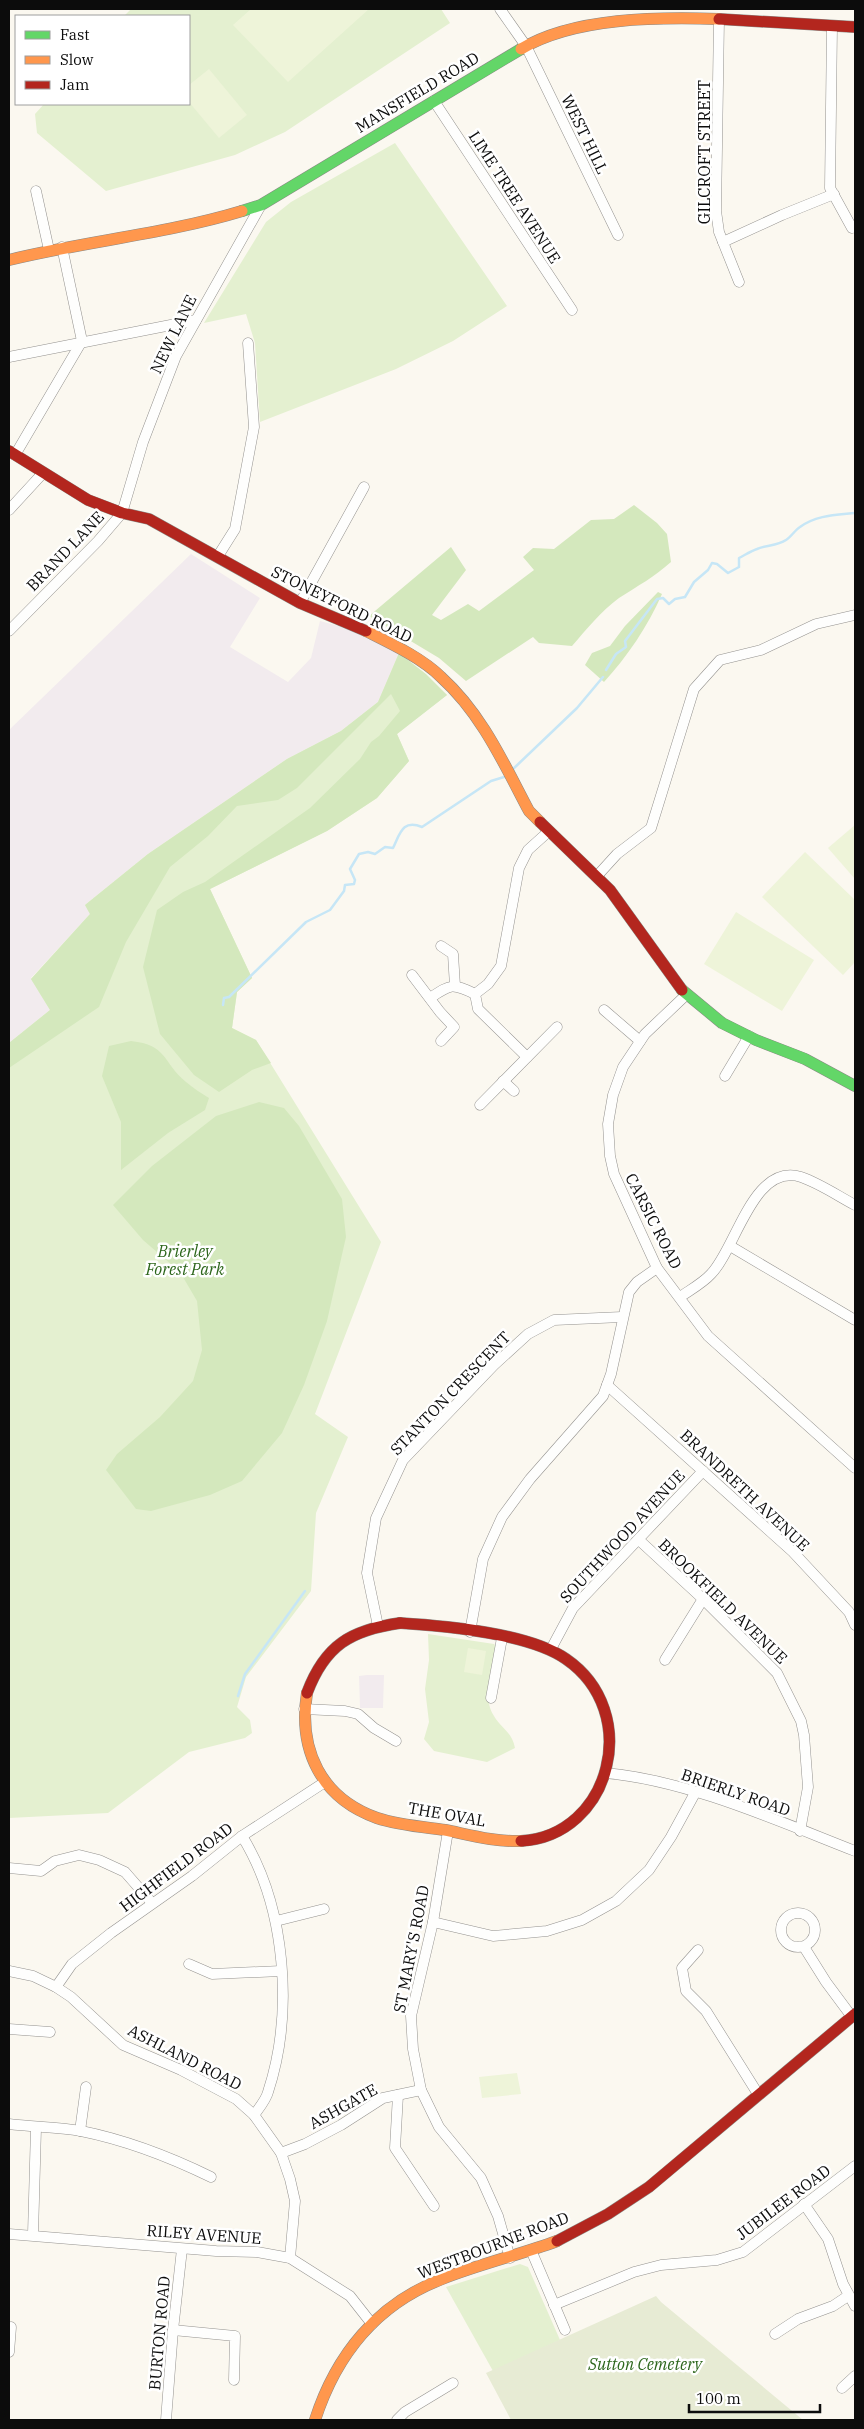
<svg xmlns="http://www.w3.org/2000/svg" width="864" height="2429" font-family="'IBM Plex Serif',serif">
	<rect width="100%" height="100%" fill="#fbf8f0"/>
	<!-- industrial -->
	<g fill="#f2ebee">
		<path d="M191 554 260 598 230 647 288 682 311 658 320 621 346 628 399 653 378 702 341 731 287 759 148 854 85 905 91 913 31 978 50 1010 9 1043V730Z"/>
		<path d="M367 1675H384L383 1708H360L359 1676Z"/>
	</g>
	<!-- green -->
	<g fill="#e4f0d0">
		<path d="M131 9H441L450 23 285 132 235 155 106 191 37 133 35 114 44 104H189V16H124Z"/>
		<path d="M395 143 507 306 453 341 396 369 260 422 255 343 246 314 204 323 266 222 291 202Z"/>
		<path d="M399 653 447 695 397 734 409 761 377 798 327 831 210 889 252 978 237 992 232 1028 256 1040 381 1242 315 1414 348 1437 316 1513 311 1591 246 1677 237 1707 250 1720 252 1733 245 1738 189 1752 108 1813 9 1818V1043L50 1010 31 979 90 914 85 905 148 854 287 759 341 731 378 702Z"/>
		<path d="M428 1634 494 1644 497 1647C493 1667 481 1696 494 1716 501 1728 512 1732 515 1748L487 1762 434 1751 424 1739 429 1722 425 1689 429 1660Z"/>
		<path d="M520 2264 528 2267 560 2340 493 2371 446 2287Z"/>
	</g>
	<!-- forest -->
	<g fill="#d4e8bd">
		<path d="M634 505 657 523 667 534 671 562C653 578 639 585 619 598 601 611 586 630 572 646L539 643 533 637 466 681 439 658 369 616 451 547 466 570 432 615 441 620 468 604 479 611 534 570 523 557 533 548 554 549 591 520 614 519Z"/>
		<path d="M658 592 662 594C648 626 627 657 604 682L585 665 592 653 610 646 625 626Z"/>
		<path d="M399 653 426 674 447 695 397 734 409 761 377 798 327 831 210 889 252 978 237 992 232 1028 256 1040 271 1063 252 1070 219 1092 194 1075 160 1034 143 967 157 910 183 892 205 882 310 808 360 759 371 742 379 736 400 711 391 694 297 788 278 800 237 806 208 836 170 867 126 942 99 1007 9 1068V1043L50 1010 31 979 90 914 85 905 148 854 287 759 341 731 378 702Z"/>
		<path d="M131 1041C168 1045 162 1062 186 1082 193 1088 201 1093 209 1098L205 1110 168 1133 121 1170V1122L102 1076 109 1046Z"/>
		<path d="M259 1102 284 1108 299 1126 342 1199 346 1237 327 1321 304 1385 282 1433 242 1481 210 1495 151 1511 136 1509 106 1470 117 1454 160 1417 193 1381 202 1350 197 1301 180 1272 143 1240 113 1205 152 1166 216 1116Z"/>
	</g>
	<!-- cemetery -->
	<path fill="#e7ebd4" d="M656 2296 661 2302 803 2420H511L486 2373Z"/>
	<!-- pitch -->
	<g fill="#eef4d9">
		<path d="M251 9H369L288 82 233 25Z"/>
		<path d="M209 69 247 115 219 138 189 102V85Z"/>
		<path d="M855 825V879L828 848Z"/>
		<path d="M805 852 855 900V962L843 975 762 897Z"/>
		<path d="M736 912 814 960 782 1011 704 964Z"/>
		<path d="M468 1648 486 1651 482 1675 464 1672Z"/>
		<path d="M517 2073 521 2094 482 2098 479 2077Z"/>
	</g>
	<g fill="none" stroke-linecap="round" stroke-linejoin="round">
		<!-- stream -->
		<g stroke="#c6e6f6" stroke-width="2.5">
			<path d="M606 670 616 654 626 647 625 641 657 599 663 598 669 604 675 599 685 597 694 582 708 570 712 563 717 564 728 573 739 567V558C745 555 751 551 757 549 766 545 777 546 786 540 791 537 795 530 800 527 816 515 836 515 855 513"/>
			<path d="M512 770 577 708 603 677"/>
			<path d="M223 1005 224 998 229 997 306 922 330 910 344 891 345 885 354 884 355 880 350 869 359 854 368 852 375 854 385 847 393 848C400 834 402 819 422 827L491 781 504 777"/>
			<path d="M238 1696 245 1674 305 1591"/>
		</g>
		<defs>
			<g id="street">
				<path d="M500 9 526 46 618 235"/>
				<path d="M719 19 716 211 719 232 739 282"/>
				<path d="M832 26 830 188 852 228"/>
				<path d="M434 101 572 310"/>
				<path d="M36 191 49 250"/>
				<path d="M723 242 782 215 834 194"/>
				<path d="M9 357 196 320"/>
				<path d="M15 455 82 341 62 247"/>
				<path d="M9 510 43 473"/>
				<path d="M218 556 235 529 254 427 248 343"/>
				<path d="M300 603 364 487"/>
				<path d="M9 631 98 541 122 513 143 442 176 356 261 205"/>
				<path d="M597 876 617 854 651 828 694 689 720 660 761 650 816 624 855 615"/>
				<path d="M441 946 453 954 455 986"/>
				<path d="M412 975 440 1012 454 1027 441 1041"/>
				<path d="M686 995 645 1034 623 1067 613 1095 608 1124 610 1156 614 1174 657 1268 708 1336 855 1468"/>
				<path d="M430 998C451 984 452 983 475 994"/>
				<path d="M604 1010 640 1041"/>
				<path d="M527 1057 478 1009 475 994 488 984 501 966 519 868 528 850 548 832"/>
				<path d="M725 1076 749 1036"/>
				<path d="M503 1081 514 1091"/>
				<path d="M480 1105 557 1027"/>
				<path d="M730 1246 855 1320"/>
				<path d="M680 1297C690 1290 703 1283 711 1274 736 1249 753 1162 801 1177 819 1183 838 1196 855 1205"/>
				<path d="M607 1385 793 1552 849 1612 855 1625"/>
				<path d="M639 1540 703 1599 777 1673 801 1721 804 1735 808 1787 800 1831"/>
				<path d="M378 1626 367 1573 376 1518 403 1460 494 1365 528 1334 554 1320 622 1317"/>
				<path d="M470 1632 483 1559 502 1517 530 1479 603 1396 611 1374 629 1292 637 1282 657 1268"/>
				<path d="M551 1649 573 1608 703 1471"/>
				<path d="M665 1660 703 1599"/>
				<path d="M491 1698 502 1638"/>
				<path d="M304 1709 345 1711 358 1714 374 1728 396 1741"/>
				<path d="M605 1773C687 1780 778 1821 855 1851"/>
				<path d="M448 1831 433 1922 411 2016 413 2049 421 2090 439 2127 481 2178 498 2216 510 2258"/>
				<path d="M242 1836C286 1907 294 2013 268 2092 266 2100 259 2108 254 2115"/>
				<path d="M9 1868 41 1871 55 1861 79 1855 99 1860 125 1872 152 1903"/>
				<circle cx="798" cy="1930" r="17"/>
				<path d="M276 1921 324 1909"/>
				<path d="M433 1922 493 1936 547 1931 582 1920 616 1901 649 1870 671 1837 695 1793"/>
				<path d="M804 1947 826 1982 852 2017"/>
				<path d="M698 1950 682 1968 686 1991 706 2011 758 2094"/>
				<path d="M189 1964 212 1974 281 1971"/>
				<path d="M9 1971 33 1976 56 1987 71 1997 123 2045 181 2070 236 2099 254 2115 281 2153 290 2179 295 2201 290 2258"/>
				<path d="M56 1987 72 1964 111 1933 192 1876 242 1836 325 1782"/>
				<path d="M9 2029 50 2032"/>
				<path d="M398 2095 395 2148 434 2206"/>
				<path d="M9 2124C33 2127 58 2127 81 2131 126 2140 170 2157 211 2177"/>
				<path d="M80 2131 86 2087"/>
				<path d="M281 2153 305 2144 341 2125 383 2098 421 2090"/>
				<path d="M804 2204 828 2239 843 2284 855 2306"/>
				<path d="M9 2234 216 2251 257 2252 290 2258 350 2296 372 2324"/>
				<path d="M33 2234 36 2128"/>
				<path d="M531 2250 565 2330"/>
				<path d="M554 2305 634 2272 661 2265 717 2260 743 2252 855 2166"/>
				<path d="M173 2330 235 2336 234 2380"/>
				<path d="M775 2334 798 2319 833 2306 848 2296"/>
				<path d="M9 2352 11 2327"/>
				<path d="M842 2388 855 2376"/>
				<path d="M166 2420 173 2330 182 2249"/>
				<path d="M397 2420 405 2412 453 2383"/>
			</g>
			<g id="fast">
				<path d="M242 211 261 205 521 49"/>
				<path d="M682 990 722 1023 756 1040 805 1059 855 1086"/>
			</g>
			<g id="slow">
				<path d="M521 49C574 17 659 17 719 19"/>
				<path d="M9 260C86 241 166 234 242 211"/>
				<path d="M366 631C390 643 422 658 441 677 482 714 504 764 529 811L540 822"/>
				<path d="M307 1693C298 1750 321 1798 377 1818 398 1825 423 1827 445 1830 470 1835 495 1842 521 1841"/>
				<path d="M315 2420C336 2355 377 2304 442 2279 480 2264 519 2255 557 2241"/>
			</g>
			<g id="jam">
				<path d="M719 19 855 27"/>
				<path d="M9 451 88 500 122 513 149 519 300 603 366 631"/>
				<path d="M540 822 610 890 682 990"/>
				<path d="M400 1623C446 1626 529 1633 566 1659 643 1712 611 1836 521 1841"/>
				<path d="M307 1693C325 1645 351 1630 400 1623"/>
				<path d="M557 2241 608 2214 649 2187 855 2014"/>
			</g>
		</defs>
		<!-- street casing -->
		<use href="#street" stroke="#94928f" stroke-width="11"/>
		<!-- fast casing -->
		<use href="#fast" stroke="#8a8985" stroke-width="12"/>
		<!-- slow casing -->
		<use href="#slow" stroke="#8a8985" stroke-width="12"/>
		<!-- jam casing -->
		<use href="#jam" stroke="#8a8985" stroke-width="12"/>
		<!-- street -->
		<use href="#street" stroke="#fefefd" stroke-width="10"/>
		<!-- fast -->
		<use href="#fast" stroke="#63d668" stroke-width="11"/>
		<!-- slow -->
		<use href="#slow" stroke="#ff974d" stroke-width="11"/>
		<!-- jam -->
		<use href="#jam" stroke="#b3261e" stroke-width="11"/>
	</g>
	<g text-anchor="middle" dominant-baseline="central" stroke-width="5" stroke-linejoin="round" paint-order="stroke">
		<!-- street labels -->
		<g font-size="16" fill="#0c0c0c" stroke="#fff">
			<text transform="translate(417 92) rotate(-31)">MANSFIELD ROAD</text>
			<text transform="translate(585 134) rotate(64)">WEST HILL</text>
			<text transform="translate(704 152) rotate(-90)">GILCROFT STREET</text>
			<text transform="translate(515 197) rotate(57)">LIME TREE AVENUE</text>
			<text transform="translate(173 334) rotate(-64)">NEW LANE</text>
			<text transform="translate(65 551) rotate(-46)">BRAND LANE</text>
			<text transform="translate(342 604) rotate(26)">STONEYFORD ROAD</text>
			<text transform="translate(654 1221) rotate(63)">CARSIC ROAD</text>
			<text transform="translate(450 1393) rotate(-46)">STANTON CRESCENT</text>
			<text transform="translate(745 1490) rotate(43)">BRANDRETH AVENUE</text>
			<text transform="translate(622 1536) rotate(-47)">SOUTHWOOD AVENUE</text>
			<text transform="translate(723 1601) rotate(44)">BROOKFIELD AVENUE</text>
			<text transform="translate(736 1792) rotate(19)">BRIERLY ROAD</text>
			<text transform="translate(447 1814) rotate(10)">THE OVAL</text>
			<text transform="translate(176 1867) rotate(-37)">HIGHFIELD ROAD</text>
			<text transform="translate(411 1949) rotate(-79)">ST MARY'S ROAD</text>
			<text transform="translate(185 2057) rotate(27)">ASHLAND ROAD</text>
			<text transform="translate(343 2106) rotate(-29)">ASHGATE</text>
			<text transform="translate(783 2202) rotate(-37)">JUBILEE ROAD</text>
			<text transform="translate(204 2234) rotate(4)">RILEY AVENUE</text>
			<text transform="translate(493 2245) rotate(-21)">WESTBOURNE ROAD</text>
			<text transform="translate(159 2333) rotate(-85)">BURTON ROAD</text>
		</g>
		<!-- park labels -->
		<g font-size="16" font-style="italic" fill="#2c661b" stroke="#fff">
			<text x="185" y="1251">Brierley<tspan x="185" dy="18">Forest Park</tspan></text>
			<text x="645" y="2364">Sutton Cemetery</text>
		</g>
	</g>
	<!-- border -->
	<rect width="864" height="2429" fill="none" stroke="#0c0c0c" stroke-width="20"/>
	<!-- legend -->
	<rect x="15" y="15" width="175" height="90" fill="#ffffff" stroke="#9e9e9e"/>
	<rect x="25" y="31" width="25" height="8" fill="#63d668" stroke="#9e9e9e"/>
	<text x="60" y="40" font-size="15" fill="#0c0c0c">Fast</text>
	<rect x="25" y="56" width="25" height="8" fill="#ff974d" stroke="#9e9e9e"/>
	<text x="60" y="65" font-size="15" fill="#0c0c0c">Slow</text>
	<rect x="25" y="81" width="25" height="8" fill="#b3261e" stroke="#9e9e9e"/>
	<text x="60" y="90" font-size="15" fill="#0c0c0c">Jam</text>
	<!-- scale -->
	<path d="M689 2404v8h131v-8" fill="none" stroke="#0c0c0c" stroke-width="2.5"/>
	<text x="696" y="2404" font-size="15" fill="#0c0c0c" stroke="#ffffff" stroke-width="4" paint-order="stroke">100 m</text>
</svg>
